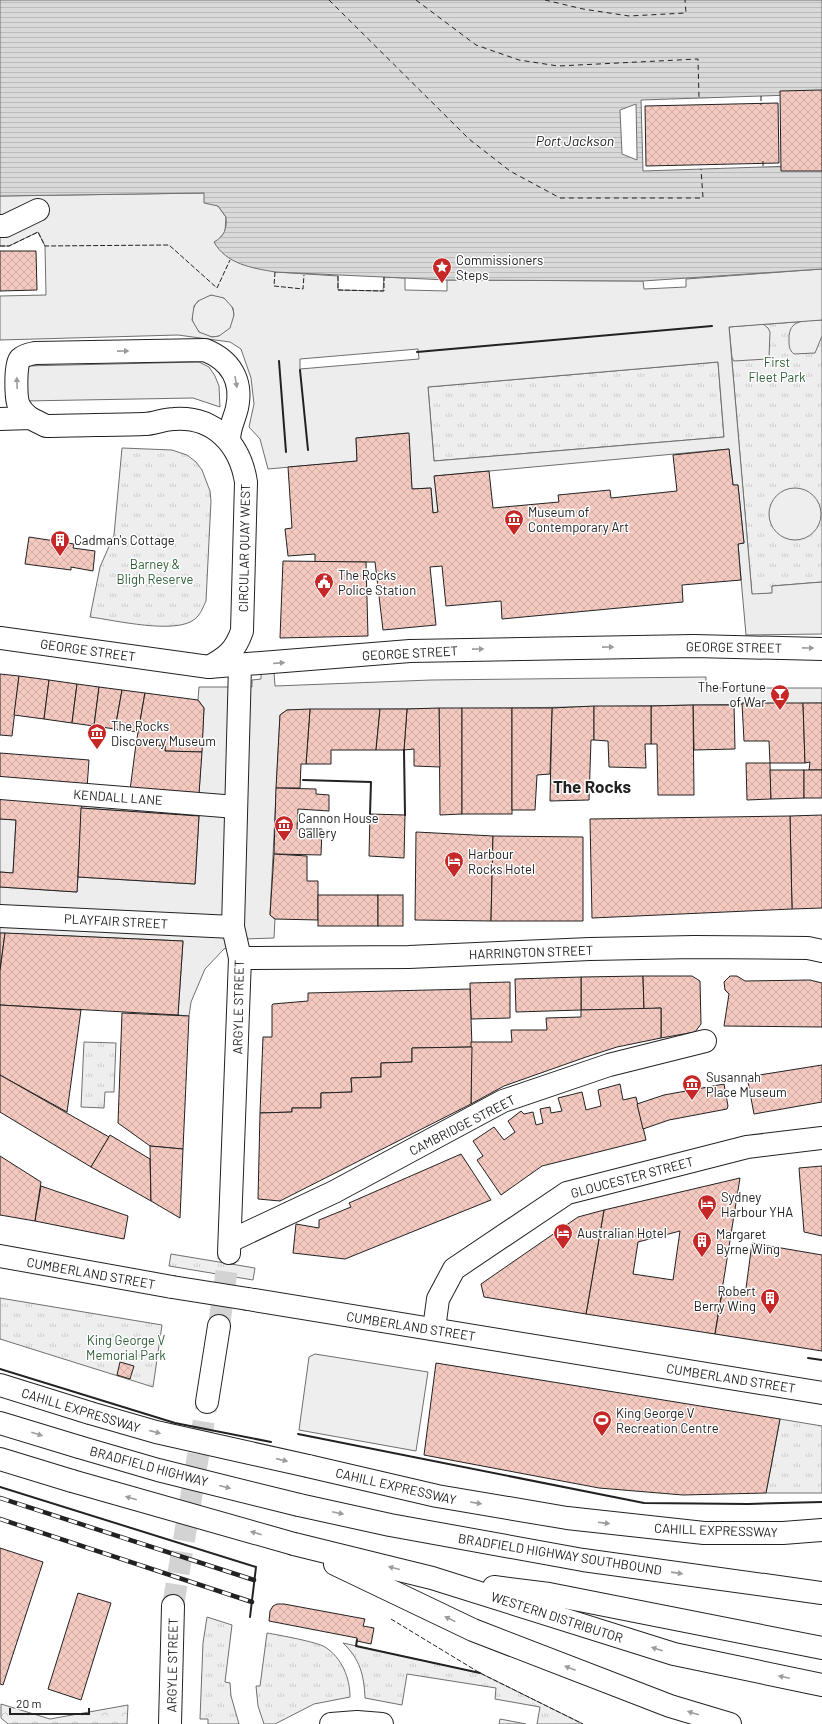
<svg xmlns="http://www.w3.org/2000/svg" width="822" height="1724" font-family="Barlow,sans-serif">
	<defs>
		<pattern id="grass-tufts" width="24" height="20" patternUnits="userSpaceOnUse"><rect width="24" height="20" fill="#eee"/><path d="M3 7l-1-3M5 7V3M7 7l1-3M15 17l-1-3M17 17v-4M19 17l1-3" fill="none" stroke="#ccc"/></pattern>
		<pattern id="forest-crowns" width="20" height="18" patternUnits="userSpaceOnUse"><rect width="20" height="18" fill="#eee"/><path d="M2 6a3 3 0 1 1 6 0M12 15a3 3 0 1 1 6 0" fill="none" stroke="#ccc"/></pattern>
		<pattern id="water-rules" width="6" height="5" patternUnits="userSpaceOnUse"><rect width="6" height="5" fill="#d9d9d9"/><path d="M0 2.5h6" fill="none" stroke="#bababa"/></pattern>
		<pattern id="building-cross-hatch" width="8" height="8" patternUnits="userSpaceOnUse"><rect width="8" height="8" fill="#f3c9c0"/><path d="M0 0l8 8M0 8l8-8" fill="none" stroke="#d0aca5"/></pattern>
	</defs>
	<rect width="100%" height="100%" fill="#fff"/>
	<!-- grass -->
	<g fill="url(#grass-tufts)" stroke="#6f6f6f">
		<path d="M822 320V582L772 586 773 593 752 595 729 327Z"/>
		<path d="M718 362 724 437 434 461 428 387Z"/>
		<path d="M122 448 172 450 187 455 196 462 202 470 210 491 211 501 206 601C203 607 201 614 195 619 176 635 114 620 90 617L100 567 114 535Z"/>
		<path d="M84 1042 116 1043 114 1092H105L104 1108 81 1107Z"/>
		<path d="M171 1254 255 1268 253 1280 169 1266Z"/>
		<path d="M0 1298 162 1325 153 1387 0 1339Z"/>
		<path d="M780 1419 822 1426V1493H766Z"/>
		<path d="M207 1617 232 1625 225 1682 230 1683 231 1696 239 1724H208V1719H200L203 1643Z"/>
		<path d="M267 1633C279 1635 317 1642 325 1647 342 1658 350 1678 350 1697L314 1704 275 1724H264L258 1706 256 1686H260Z"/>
		<path d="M343 1643 480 1673 583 1724H537L540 1707 495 1699 496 1688 407 1674 402 1705 365 1698C364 1675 360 1659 343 1643Z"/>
		<path d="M500 1719 526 1724H499Z"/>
	</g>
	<!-- forest -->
	<path fill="url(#forest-crowns)" stroke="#6f6f6f" d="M1 1704 50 1719 128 1705 127 1724H8L1 1718Z"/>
	<!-- garden -->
	<g fill="#eee" stroke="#6f6f6f">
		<circle cx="213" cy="316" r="21"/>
		<path d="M822 320V336L815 353 794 354C789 350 789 346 789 340 788 318 806 321 822 320Z"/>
		<path d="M763 324 768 328 770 332 769 357 767 359 734 361 732 358 729 327Z"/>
		<circle cx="795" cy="514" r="26"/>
		<path d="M315 1354 428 1372 416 1451 299 1430 309 1357Z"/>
	</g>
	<!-- parking -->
	<g fill="#ededed" stroke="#6f6f6f" fill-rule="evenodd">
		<path d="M204 193 211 203 218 206 226 217 225 232 220 238 275 272 338 276V290L383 291 384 277 405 278V290L447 291V280L643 281 644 289 686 287V279L822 269V320L729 327 752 594 772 593V586L822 582V634L746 635 738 544 744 543 738 485H733L729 449 435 476 438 512 433 513 431 488 412 489 408 433 356 438 357 461 268 469 260 439 249 427 254 404 251 378 241 349 230 342 178 335 0 340V296L46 295 45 246 38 232 9 246H0V196ZM211 295 224 298 233 308 234 315 230 328 219 336 212 337 199 332 192 320 194 306 198 301ZM418 349 419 359 300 369V359ZM718 362 724 437 434 461 428 387Z"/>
		<path d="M199 362 209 367 215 376 219 386 220 407 193 398 24 401 23 366Z"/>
		<path d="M261 672H274L275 686 431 680 706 677V688H822V703L512 708 287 710 280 715 270 915 275 919 274 938 244 939 224 949 205 969 191 1002 189 1016 178 1015 183 941 0 933V887L77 892 78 877 195 884 199 816 81 808 0 781 199 794 204 708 198 700 199 687H252V680L261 679Z"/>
		<path d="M0 819 16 820 13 873 0 872Z"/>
	</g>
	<!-- water -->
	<path fill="url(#water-rules)" stroke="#6f6f6f" d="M0 0H822V269L643 281 447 280 275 272C252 268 226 264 214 242 225 236 227 228 226 217L218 206 204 203V193L0 196Z"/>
	<!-- pier -->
	<g fill="#fff" stroke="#6f6f6f">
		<path d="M822 94V165L643 171 641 100Z"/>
		<path d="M636 104 637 153V160L622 154 620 110Z"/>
	</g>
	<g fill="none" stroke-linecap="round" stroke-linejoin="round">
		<!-- ferry -->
		<g stroke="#222" stroke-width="1" stroke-dasharray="5 4" stroke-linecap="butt">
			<path d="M329 0 469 139 510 171 560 198H703L701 169"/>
			<path d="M416 0 476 45 519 60 558 66 698 59 699 98"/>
			<path d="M545 0 583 9 629 16 686 13 685 0"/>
		</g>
	</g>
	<!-- building -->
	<g fill="url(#building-cross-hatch)" stroke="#222" fill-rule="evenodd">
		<path d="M822 90V171H781L780 91Z"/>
		<path d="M778 103 779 163 646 166 645 106Z"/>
		<path d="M0 251H36L37 290 0 291Z"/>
		<path d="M409 433 412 489 431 488 433 513 438 512 434 476 489 471 493 508 559 502 558 495 610 490 611 498 677 491 673 455 729 449 733 485H738L744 543 738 544 741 580 682 585 683 602 502 619 501 601 446 606 442 566 430 567 436 625 383 630 375 562H315V554L288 556 285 529 292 528 288 467 357 461 356 438Z"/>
		<path d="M29 537 74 544 73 548 95 551 93 571 71 567V570L25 564Z"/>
		<path d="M283 561 366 562 368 636 280 638Z"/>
		<path d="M0 674 19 676 12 736 0 735Z"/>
		<path d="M19 676 49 680 44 719 14 715Z"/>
		<path d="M49 680 77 684 72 723 44 719Z"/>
		<path d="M77 684 99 687 94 726 72 723Z"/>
		<path d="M99 687 122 690 115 729 94 726Z"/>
		<path d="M122 690 145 693 138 732 115 729Z"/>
		<path d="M145 693 198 700 204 708 202 752 165 751V746L136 744Z"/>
		<path d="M742 703H803L805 763H770L769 741H744Z"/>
		<path d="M803 703H822V770H809L810 762 805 763Z"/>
		<path d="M693 705H734L735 749 694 750Z"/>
		<path d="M693 705 694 795H658L657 744H651V706Z"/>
		<path d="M594 706V740H591L589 800 550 801 552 708Z"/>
		<path d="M594 706H651V744H645L646 768 609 767 608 741 594 740Z"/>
		<path d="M439 708H462V814L440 815Z"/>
		<path d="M439 708 440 767 414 766V749L404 750 407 709Z"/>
		<rect x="462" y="708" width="50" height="106"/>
		<path d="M512 708H552L550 774 537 775 535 810H512Z"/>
		<path d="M310 709H380L376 750H331V764H306Z"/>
		<path d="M310 709 306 764H301L300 788H276L280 715 287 710Z"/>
		<path d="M380 709H407L404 750H376Z"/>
		<path d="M136 744 165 746V751L202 752 199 794 130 790Z"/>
		<path d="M0 753 89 760 87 788 0 781Z"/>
		<path d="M746 763H770L771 799 747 800Z"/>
		<path d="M770 770H804V798L771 799Z"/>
		<rect x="804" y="770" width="18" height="28"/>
		<path d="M276 788 316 789V794L329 795V811L298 809 297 829H322L321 855 274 854Z"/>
		<path d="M0 797 82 802 77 892 0 887V872L13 873 16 820 0 819Z"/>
		<path d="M81 808 199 816 195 884 78 877Z"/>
		<path d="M370 814 405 815 404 858 369 856Z"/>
		<path d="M822 815V908L792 909 790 816Z"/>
		<path d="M790 816 792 909 592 918 590 819Z"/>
		<path d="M416 832 493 836 491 921 415 920Z"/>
		<path d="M493 836 583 837V921H491Z"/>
		<path d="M274 854 307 856V881H318V920L275 919 270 915Z"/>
		<rect x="318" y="895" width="60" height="31"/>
		<rect x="378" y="895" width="25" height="31"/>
		<path d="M0 933H5L0 971Z"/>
		<path d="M5 933 183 941 178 1015 0 1005V971Z"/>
		<path d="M643 976 644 1009 581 1010V977Z"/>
		<path d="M643 976H692L700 981 701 1024 695 1032 661 1038V1008L644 1009Z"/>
		<path d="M730 976H737L745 981 810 980 822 983V1027L724 1026 729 994 725 990 724 982Z"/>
		<path d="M581 977V1010L516 1012 515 979Z"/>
		<path d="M510 982V1018L471 1019 470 983Z"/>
		<path d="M470 989 472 1047 412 1048V1062L381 1063V1077L351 1078 352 1092 321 1093V1108H292V1112L260 1113 263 1037H272V1005L273 1004 308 1001V993Z"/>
		<path d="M0 1005 81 1010 67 1112 0 1075Z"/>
		<path d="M661 1008V1038L617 1047 586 1057 504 1086 471 1104V1042H512L511 1030H547L546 1018 581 1017V1010Z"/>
		<path d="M122 1013 189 1016 183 1149 150 1146 118 1123Z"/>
		<path d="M472 1047 471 1104 280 1201 258 1199 260 1113 292 1112V1108H321V1093L352 1092 351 1078 381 1077V1063L412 1062V1048Z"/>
		<path d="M822 1065V1102L754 1114 747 1077Z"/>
		<path d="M0 1075 109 1137 91 1167 0 1112Z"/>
		<path d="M620 1084 623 1100 636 1097 646 1140 542 1166 501 1195 477 1160 483 1156 473 1141 494 1127 504 1140 515 1132 508 1121 521 1111 524 1114 533 1112 536 1125 543 1123 540 1109 550 1107 551 1113 562 1111 558 1098 582 1092 586 1110 601 1106 598 1090Z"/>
		<path d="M724 1084 728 1106 727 1109 669 1120 643 1129 637 1104 664 1095Z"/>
		<path d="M110 1135 150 1159 151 1201 91 1167Z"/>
		<path d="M150 1146 183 1149 180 1218 151 1201Z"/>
		<path d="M461 1154 491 1200 345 1259 293 1253 296 1224 319 1228V1220L351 1207 349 1203Z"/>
		<path d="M0 1156 41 1182 35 1221 0 1215Z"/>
		<path d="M822 1166V1236L804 1232 799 1168Z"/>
		<path d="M740 1178 715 1334 586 1314 604 1210ZM680 1231 673 1280 633 1274 638 1242Z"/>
		<path d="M41 1186 128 1216 124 1239 35 1221Z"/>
		<path d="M604 1210 586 1314 484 1297 481 1284 578 1217Z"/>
		<path d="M752 1243 822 1255V1351L715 1334 722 1293 745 1296Z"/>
		<path d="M120 1362 134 1366 130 1379 117 1375Z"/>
		<path d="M436 1363 780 1419 766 1493 683 1495 599 1488 424 1455Z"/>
		<path d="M0 1548 43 1562 3 1685 0 1684Z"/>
		<path d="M78 1593 111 1603 81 1700 48 1689Z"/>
		<path d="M277 1604H284L365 1619 363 1626 374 1628 371 1644 357 1641V1638L269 1621 270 1611 273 1606Z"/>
	</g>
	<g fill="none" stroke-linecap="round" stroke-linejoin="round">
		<!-- minor-tunnel -->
		<g stroke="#d3d3d3" stroke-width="22" stroke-dasharray="22 11" stroke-linecap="butt">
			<path d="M219 1326 229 1253"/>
			<path d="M173 1606 207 1402"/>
		</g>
		<defs>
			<g id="minor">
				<path d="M0 226H5L38 210"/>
				<path d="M30 418C25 414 20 409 18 403 16 396 15 364 20 359 24 355 30 354 35 353L205 350C230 360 243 380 237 408 234 421 229 427 229 441"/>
				<path d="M0 419 30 418 46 426C78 425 111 425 144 424 154 424 164 419 174 419 214 416 240 444 246 482L242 631C235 651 227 657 209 667"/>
				<path d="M0 638 209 667 410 651 694 646 822 649"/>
				<path d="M0 788 236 807"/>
				<path d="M0 916 233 927"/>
				<path d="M240 958 409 957 590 949 694 947 808 948 822 951"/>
				<path d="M230 1241 334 1192 503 1101 609 1065 705 1041"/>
				<path d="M229 1253 240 958 233 927 240 666"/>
				<path d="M0 1256 172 1287"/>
				<path d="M248 1299 822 1393"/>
				<path d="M434 1329 438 1299 454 1269 567 1193 747 1147 822 1138"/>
				<path d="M207 1402 219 1326"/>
				<path d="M170 1724 173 1606"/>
				<path d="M331 1724 357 1722 382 1724"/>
			</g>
			<g id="highway">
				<path d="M0 1385 90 1413"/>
				<path d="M0 1423 79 1447"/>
				<path d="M0 1459 72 1481"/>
				<path d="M308 1466 437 1496 567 1518 704 1533H783L822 1530"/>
				<path d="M299 1505 390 1525 583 1560 822 1593"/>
				<path d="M294 1544 432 1578 674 1654 822 1685"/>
				<path d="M335 1564 473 1630 670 1706 730 1724"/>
				<path d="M494 1587 549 1594 822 1648"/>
			</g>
		</defs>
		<!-- minor casing -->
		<use href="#minor" stroke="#222" stroke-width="24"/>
		<!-- highway casing -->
		<use href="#highway" stroke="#222" stroke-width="24"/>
		<!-- minor -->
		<use href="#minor" stroke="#fff" stroke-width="22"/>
		<!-- highway -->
		<use href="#highway" stroke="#fff" stroke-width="22"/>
		<defs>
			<g id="rail">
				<path d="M0 1498 254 1580"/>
				<path d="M0 1519 252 1602"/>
			</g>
		</defs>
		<!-- rail casing -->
		<use href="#rail" stroke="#222" stroke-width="4.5"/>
		<!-- rail -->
		<use href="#rail" stroke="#fff" stroke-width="3" stroke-dasharray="9" stroke-linecap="butt"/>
		<defs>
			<path id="minor-bridge" d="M172 1287 248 1299"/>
			<g id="highway-bridge">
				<path d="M90 1413 156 1432 308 1466"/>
				<path d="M79 1447 158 1470 299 1505"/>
				<path d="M72 1481 294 1544"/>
			</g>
		</defs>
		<!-- minor-bridge casing -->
		<use href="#minor-bridge" stroke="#222" stroke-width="24" stroke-linecap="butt"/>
		<!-- highway-bridge casing -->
		<use href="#highway-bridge" stroke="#222" stroke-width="24" stroke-linecap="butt"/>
		<!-- minor-bridge -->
		<use href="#minor-bridge" stroke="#fff" stroke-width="22"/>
		<!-- highway-bridge -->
		<use href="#highway-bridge" stroke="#fff" stroke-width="22"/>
		<!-- fence -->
		<g stroke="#222" stroke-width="1" stroke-dasharray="5 2" stroke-linecap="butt">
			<path d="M761 96V105"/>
			<path d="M763 161V168"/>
			<path d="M0 246H9L38 232 45 246 169 245 217 288 230 260"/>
			<path d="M275 272 274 286 303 289 304 275"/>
			<path d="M338 276V290L384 291V277"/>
			<path d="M391 1619 480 1673 583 1724"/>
		</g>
		<!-- wall -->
		<g stroke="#222" stroke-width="2">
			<path d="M417 352 712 326"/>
			<path d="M279 361 286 452"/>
			<path d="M300 370 308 450"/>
			<path d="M404 750 405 815"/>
			<path d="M303 780 371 782 370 814"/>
			<path d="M808 1358 822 1360"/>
			<path d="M0 1369 175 1423 271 1442"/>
			<path d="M298 1434 644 1503 748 1504 822 1502"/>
			<path d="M0 1487 256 1567 250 1617"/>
			<path d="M357 1640 356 1646 480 1673"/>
		</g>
	</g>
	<!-- one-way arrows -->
	<defs><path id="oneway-solid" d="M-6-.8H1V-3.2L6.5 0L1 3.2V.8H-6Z"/></defs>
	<g fill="#9c9c9c">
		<use href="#oneway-solid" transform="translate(123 351) rotate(-1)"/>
		<use href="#oneway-solid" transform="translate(236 382) rotate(80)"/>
		<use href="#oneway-solid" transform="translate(17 383) rotate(-92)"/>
		<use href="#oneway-solid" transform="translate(608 647) rotate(-1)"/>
		<use href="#oneway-solid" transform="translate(808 648) rotate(1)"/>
		<use href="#oneway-solid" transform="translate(478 649) rotate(-1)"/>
		<use href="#oneway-solid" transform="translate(279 663) rotate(-5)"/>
		<use href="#oneway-solid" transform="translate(155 1432) rotate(15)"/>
		<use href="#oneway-solid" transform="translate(37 1434) rotate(17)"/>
		<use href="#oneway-solid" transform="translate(282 1460) rotate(13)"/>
		<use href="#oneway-solid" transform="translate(225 1487) rotate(14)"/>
		<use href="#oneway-solid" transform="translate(131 1498) rotate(-164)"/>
		<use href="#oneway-solid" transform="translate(476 1503) rotate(9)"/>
		<use href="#oneway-solid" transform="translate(338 1513) rotate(12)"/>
		<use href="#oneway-solid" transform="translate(604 1523) rotate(7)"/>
		<use href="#oneway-solid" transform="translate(256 1533) rotate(-164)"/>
		<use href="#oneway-solid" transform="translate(394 1568) rotate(-166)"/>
		<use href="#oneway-solid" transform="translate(677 1573) rotate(8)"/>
		<use href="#oneway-solid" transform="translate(450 1619) rotate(-154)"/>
		<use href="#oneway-solid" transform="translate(657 1649) rotate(-162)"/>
		<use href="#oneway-solid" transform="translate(570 1668) rotate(-159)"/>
		<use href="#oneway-solid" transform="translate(784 1677) rotate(-168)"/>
		<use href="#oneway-solid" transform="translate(693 1713) rotate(-163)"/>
	</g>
	<!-- icons -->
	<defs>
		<symbol id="sight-pin" viewBox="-11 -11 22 30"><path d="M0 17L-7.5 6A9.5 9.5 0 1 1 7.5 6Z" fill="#c62828" stroke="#fff"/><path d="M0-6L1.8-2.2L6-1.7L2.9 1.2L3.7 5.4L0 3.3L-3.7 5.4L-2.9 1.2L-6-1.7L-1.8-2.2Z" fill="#fff"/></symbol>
		<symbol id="museum-pin" viewBox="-11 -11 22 30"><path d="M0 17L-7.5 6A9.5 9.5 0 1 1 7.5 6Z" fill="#c62828" stroke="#fff"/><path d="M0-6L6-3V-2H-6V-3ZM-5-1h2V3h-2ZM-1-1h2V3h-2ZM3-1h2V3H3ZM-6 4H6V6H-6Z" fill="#fff"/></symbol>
		<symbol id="building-pin" viewBox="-11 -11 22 30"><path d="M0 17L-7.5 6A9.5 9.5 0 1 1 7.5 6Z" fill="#c62828" stroke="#fff"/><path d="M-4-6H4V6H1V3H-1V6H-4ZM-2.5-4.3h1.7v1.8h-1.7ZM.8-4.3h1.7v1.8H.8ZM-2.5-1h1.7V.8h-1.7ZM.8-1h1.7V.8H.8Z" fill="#fff"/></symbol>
		<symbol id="civic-pin" viewBox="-11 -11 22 30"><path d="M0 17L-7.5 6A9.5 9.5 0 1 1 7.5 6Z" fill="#c62828" stroke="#fff"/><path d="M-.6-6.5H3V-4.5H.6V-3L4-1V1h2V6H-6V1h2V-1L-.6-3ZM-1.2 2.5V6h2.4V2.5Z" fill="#fff"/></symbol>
		<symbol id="bar-pin" viewBox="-11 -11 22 30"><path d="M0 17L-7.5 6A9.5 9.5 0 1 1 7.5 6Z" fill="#c62828" stroke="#fff"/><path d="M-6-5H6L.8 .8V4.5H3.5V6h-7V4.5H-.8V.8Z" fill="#fff"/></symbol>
		<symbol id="hotel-pin" viewBox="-11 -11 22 30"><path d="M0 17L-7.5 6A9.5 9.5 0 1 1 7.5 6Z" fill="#c62828" stroke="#fff"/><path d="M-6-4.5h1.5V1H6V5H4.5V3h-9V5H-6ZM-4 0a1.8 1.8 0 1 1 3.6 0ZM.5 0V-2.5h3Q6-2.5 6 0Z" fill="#fff"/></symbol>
		<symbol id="stadium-pin" viewBox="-11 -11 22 30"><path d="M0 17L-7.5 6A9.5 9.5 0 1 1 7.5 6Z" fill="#c62828" stroke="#fff"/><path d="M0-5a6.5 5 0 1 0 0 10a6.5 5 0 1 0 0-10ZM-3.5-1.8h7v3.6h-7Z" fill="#fff"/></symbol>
	</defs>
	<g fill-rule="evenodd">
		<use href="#sight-pin" x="431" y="256" width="22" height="30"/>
		<use href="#museum-pin" x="503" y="508" width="22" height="30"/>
		<use href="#building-pin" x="49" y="529" width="22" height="30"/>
		<use href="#civic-pin" x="313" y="571" width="22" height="30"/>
		<use href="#bar-pin" x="769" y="683" width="22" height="30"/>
		<use href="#museum-pin" x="86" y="722" width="22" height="30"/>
		<use href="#museum-pin" x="273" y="814" width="22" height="30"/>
		<use href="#hotel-pin" x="443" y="850" width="22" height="30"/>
		<use href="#museum-pin" x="681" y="1073" width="22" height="30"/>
		<use href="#hotel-pin" x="696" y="1193" width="22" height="30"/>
		<use href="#hotel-pin" x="552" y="1222" width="22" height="30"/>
		<use href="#building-pin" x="691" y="1230" width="22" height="30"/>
		<use href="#building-pin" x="759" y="1287" width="22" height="30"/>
		<use href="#stadium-pin" x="591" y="1409" width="22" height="30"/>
	</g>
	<g text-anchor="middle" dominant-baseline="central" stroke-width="3" stroke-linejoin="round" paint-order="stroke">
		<!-- poi labels -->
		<g font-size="13" fill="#222" stroke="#fff" text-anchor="start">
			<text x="456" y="260">Commissioners<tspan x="456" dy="15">Steps</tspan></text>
			<text x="528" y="512">Museum of<tspan x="528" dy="15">Contemporary Art</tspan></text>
			<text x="74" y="540">Cadman's Cottage</text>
			<text x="338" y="575">The Rocks<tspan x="338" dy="15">Police Station</tspan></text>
			<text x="766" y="687" text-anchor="end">The Fortune<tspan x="766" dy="15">of War</tspan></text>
			<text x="111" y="726">The Rocks<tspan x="111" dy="15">Discovery Museum</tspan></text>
			<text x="298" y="818">Cannon House<tspan x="298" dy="15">Gallery</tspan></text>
			<text x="468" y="854">Harbour<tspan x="468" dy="15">Rocks Hotel</tspan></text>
			<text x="706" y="1077">Susannah<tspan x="706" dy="15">Place Museum</tspan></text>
			<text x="721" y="1197">Sydney<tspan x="721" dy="15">Harbour YHA</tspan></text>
			<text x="577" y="1233">Australian Hotel</text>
			<text x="716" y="1234">Margaret<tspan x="716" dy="15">Byrne Wing</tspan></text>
			<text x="756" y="1291" text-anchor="end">Robert<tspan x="756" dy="15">Berry Wing</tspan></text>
			<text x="616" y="1413">King George V<tspan x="616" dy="15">Recreation Centre</tspan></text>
		</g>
		<!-- park labels -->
		<g font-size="13" fill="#2f5e38" stroke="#fff">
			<text x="777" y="362">First<tspan x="777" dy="15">Fleet Park</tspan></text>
			<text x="155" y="564">Barney &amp;<tspan x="155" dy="15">Bligh Reserve</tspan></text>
			<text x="126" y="1340">King George V<tspan x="126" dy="15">Memorial Park</tspan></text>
		</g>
		<!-- street labels -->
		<g font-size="13" fill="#222" stroke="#fff">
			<text transform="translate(244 548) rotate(-89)">CIRCULAR QUAY WEST</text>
			<text transform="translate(734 647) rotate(1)">GEORGE STREET</text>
			<text transform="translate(88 650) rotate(8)">GEORGE STREET</text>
			<text transform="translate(410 653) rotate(-3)">GEORGE STREET</text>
			<text transform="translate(118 797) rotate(4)">KENDALL LANE</text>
			<text transform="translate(116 921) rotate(3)">PLAYFAIR STREET</text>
			<text transform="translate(531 952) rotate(-2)">HARRINGTON STREET</text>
			<text transform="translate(238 1007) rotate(-89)">ARGYLE STREET</text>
			<text transform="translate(462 1125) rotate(-27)">CAMBRIDGE STREET</text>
			<text transform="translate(632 1177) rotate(-15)">GLOUCESTER STREET</text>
			<text transform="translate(91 1273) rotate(10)">CUMBERLAND STREET</text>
			<text transform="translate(411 1326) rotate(9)">CUMBERLAND STREET</text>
			<text transform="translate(731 1378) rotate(9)">CUMBERLAND STREET</text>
			<text transform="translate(81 1410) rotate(17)">CAHILL EXPRESSWAY</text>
			<text transform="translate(149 1466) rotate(15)">BRADFIELD HIGHWAY</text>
			<text transform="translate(396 1486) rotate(13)">CAHILL EXPRESSWAY</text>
			<text transform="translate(716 1530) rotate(2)">CAHILL EXPRESSWAY</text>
			<text transform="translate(560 1554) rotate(9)">BRADFIELD HIGHWAY SOUTHBOUND</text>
			<text transform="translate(557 1617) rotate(18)">WESTERN DISTRIBUTOR</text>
			<text transform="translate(172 1665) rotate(-89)">ARGYLE STREET</text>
		</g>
		<!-- water labels -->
		<g font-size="14" font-style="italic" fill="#222" stroke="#fff">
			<text x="575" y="140">Port Jackson</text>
		</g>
		<!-- district labels -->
		<g font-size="17" font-weight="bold" fill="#222" stroke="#fff">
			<text x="592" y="786">The Rocks</text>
		</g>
	</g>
	<!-- scale -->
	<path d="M10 1708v6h79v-6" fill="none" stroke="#222222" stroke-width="2"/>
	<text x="16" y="1708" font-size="12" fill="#222222" stroke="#ffffff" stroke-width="3" paint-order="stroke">20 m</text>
</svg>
